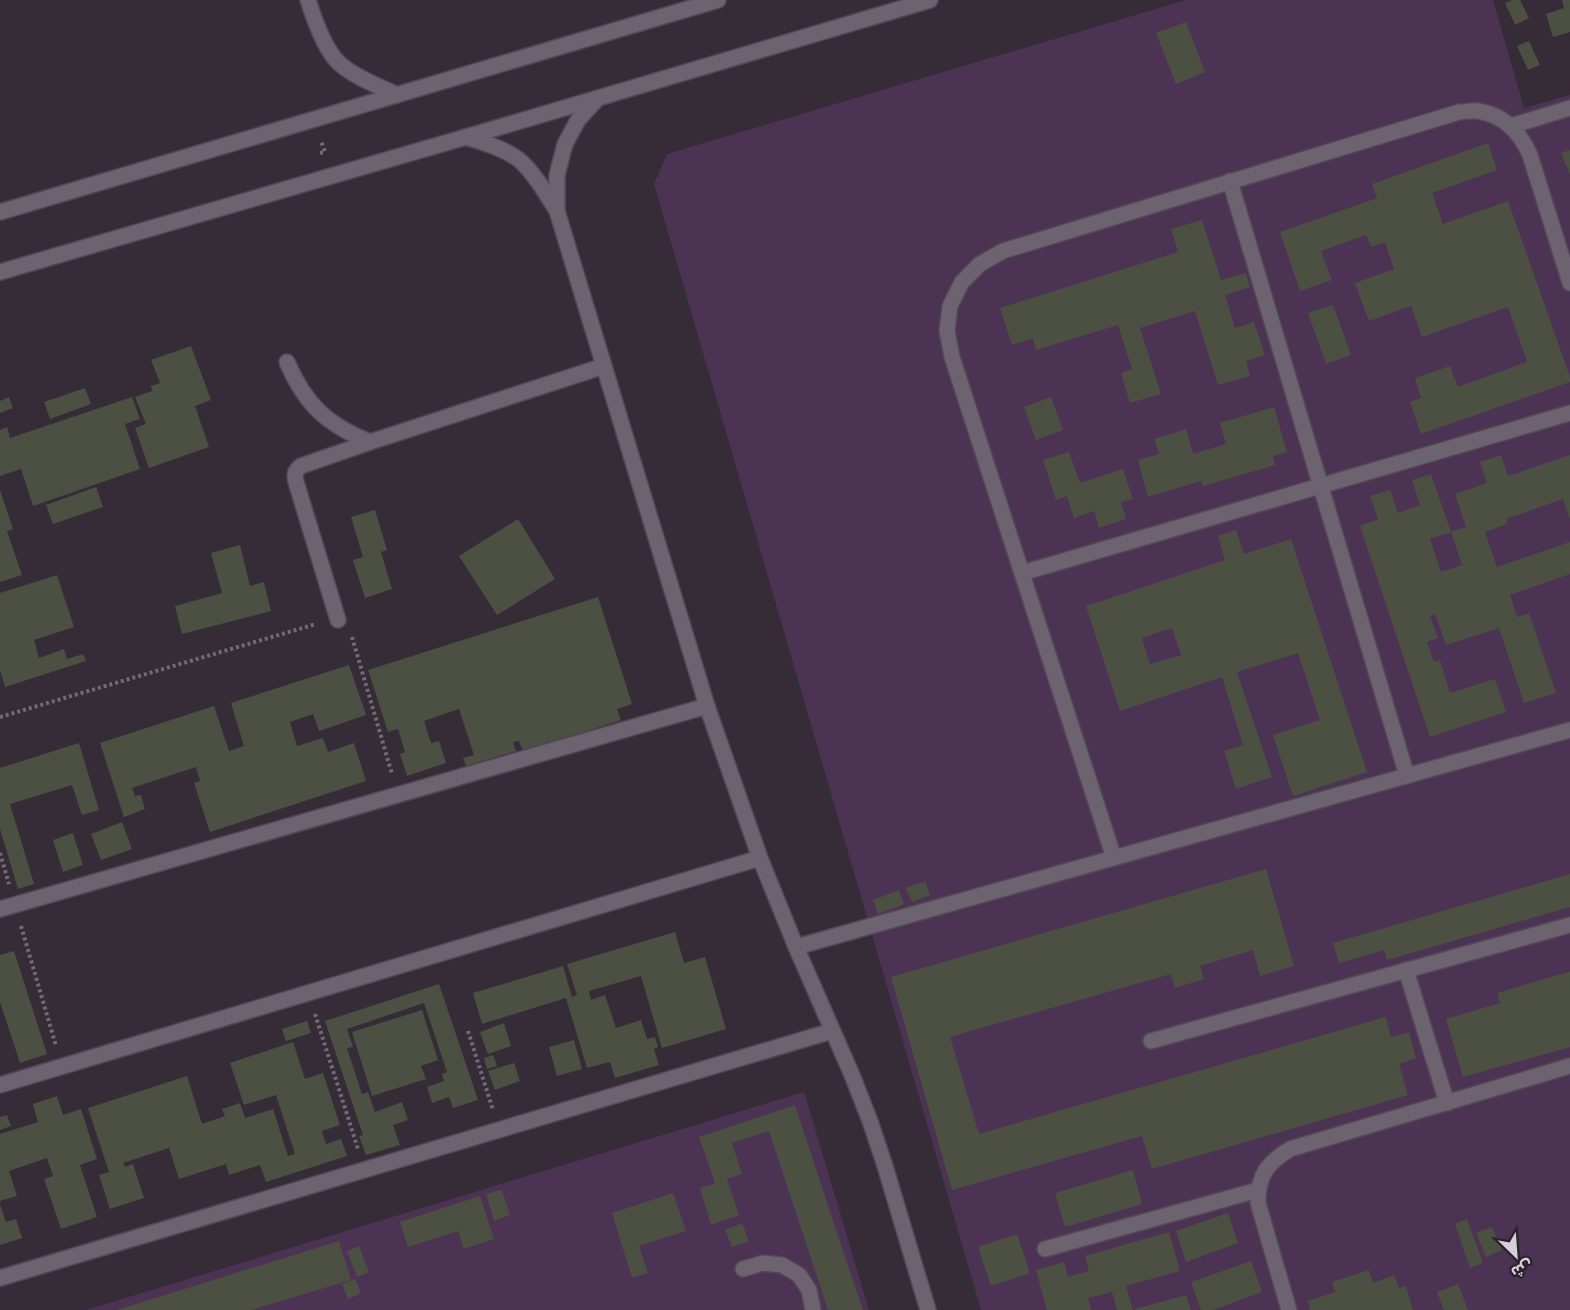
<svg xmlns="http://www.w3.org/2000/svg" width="1570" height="1310" font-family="'Exo 2','Noto Sans Arabic',sans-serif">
	<rect width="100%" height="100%" fill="#352c38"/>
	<!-- green -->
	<g fill="#4d3353">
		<path d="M1186 0H1493L1524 108 1570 95V1310H981L654 184 667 154Z"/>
		<path d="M804 1092 869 1310H86Z"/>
	</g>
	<!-- building -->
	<g fill="#4b5042" fill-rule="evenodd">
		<path d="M1512 0H1520L1529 18 1515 25 1505 3Z"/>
		<path d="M1562 0H1570V32L1553 37 1546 14 1564 8Z"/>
		<path d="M1186 22 1205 72 1176 84 1156 33Z"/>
		<path d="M1529 41 1540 65 1528 70 1517 46Z"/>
		<path d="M1488 143 1497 170 1432 193 1443 224 1508 201 1570 377V382L1421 434 1410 402 1421 398 1415 378 1450 366 1458 387 1527 362 1508 307 1422 337 1411 306 1369 321 1355 283 1394 269 1385 242 1371 247 1366 235 1321 251 1332 280 1300 291 1280 232 1377 198 1372 184Z"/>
		<path d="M1570 150V175L1561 153Z"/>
		<path d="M1202 220 1221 280 1246 273 1250 287 1225 295 1235 328 1254 322 1265 355 1246 361 1250 376 1218 385 1195 311 1140 328 1161 394 1130 403 1121 373 1132 369 1118 325 1036 350 1033 338 1012 345 1000 308 1178 252 1171 229Z"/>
		<path d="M1333 305 1351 355 1326 364 1308 313Z"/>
		<path d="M191 346 211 400 195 406 209 447 149 468 135 428 146 424 135 397 152 391 151 386 160 383 151 360Z"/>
		<path d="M85 388 91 404 50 419 44 402Z"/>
		<path d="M9 397 13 408 0 413V401Z"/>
		<path d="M132 397 140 419 125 424 140 469 33 506 21 469 0 476V430L7 427 10 438Z"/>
		<path d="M1051 397 1063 430 1036 440 1024 407Z"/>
		<path d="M1274 407 1287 452 1273 456 1275 465 1203 486 1201 481 1148 497 1138 460 1159 454 1154 439 1186 429 1193 454 1226 444 1220 423Z"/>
		<path d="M1069 452 1080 483 1123 469 1133 499 1121 502 1126 519 1099 528 1094 511 1074 518 1067 496 1056 500 1043 460Z"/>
		<path d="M1501 455 1508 476 1570 455V520L1563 499 1506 519 1507 524 1485 532 1497 567 1570 542V574L1510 595 1517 617 1529 613 1556 693 1524 703 1499 628 1446 645 1435 614 1430 616 1438 638 1427 642 1434 662 1440 660 1450 693 1495 679 1506 712 1430 737 1360 526 1378 519 1370 496 1390 490 1398 513 1420 505 1412 480 1431 474 1451 532 1466 527 1455 494 1487 483 1480 462ZM1451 532 1462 565 1441 572 1430 539Z"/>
		<path d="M96 487 103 507 53 524 46 505Z"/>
		<path d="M0 490 13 529 7 531 22 575 0 582Z"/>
		<path d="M375 510 387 550 381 552 392 589 365 598 353 560 363 557 351 517Z"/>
		<path d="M518 519 555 579 497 615 459 556Z"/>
		<path d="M1236 530 1244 554 1291 539 1367 772 1293 796 1273 735 1320 720 1298 653 1237 672 1272 777 1236 789 1224 751 1243 745 1222 677 1120 711 1086 606 1225 560 1218 536ZM1172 628 1181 655 1150 664 1142 638Z"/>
		<path d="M240 545 250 586 264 582 271 611 182 634 175 606 222 593 211 553Z"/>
		<path d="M57 575 74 627 34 640 39 658 64 649 67 659 83 654 86 661 5 687 0 670V593Z"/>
		<path d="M598 597 632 704 617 709 621 720 523 752 519 741 513 742 516 751 466 766 463 758 474 755 459 709 424 721 431 743 439 741 446 763 407 776 400 754 405 752 398 729 388 732 368 670Z"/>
		<path d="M349 665 366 715 319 731 313 714 290 722 297 746 323 738 328 752 354 743 366 781 210 832 194 783 200 781 196 767 132 788 135 796 141 795 145 809 124 817 100 743 214 706 229 751 244 746 231 703Z"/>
		<path d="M79 743 99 810 82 815 72 785 10 804 34 884 18 889 0 829V768Z"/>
		<path d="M122 822 132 849 101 860 91 834Z"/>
		<path d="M73 833 83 865 63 872 53 840Z"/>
		<path d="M1266 869 1294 966 1260 976 1253 950 1200 966 1204 979 1175 988 1171 974 950 1037 979 1134 1386 1017 1391 1037 1409 1032 1416 1058 1399 1064 1408 1095 1152 1169 1142 1136 952 1190 891 977Z"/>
		<path d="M1570 874V907L1387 960 1384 950 1339 963 1333 943Z"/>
		<path d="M925 881 930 895 912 902 906 888Z"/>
		<path d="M899 890 904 904 878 914 873 900Z"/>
		<path d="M675 932 684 963 705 957 726 1029 662 1048 641 976 589 991 591 1000 605 995 616 1028 641 1020 647 1039 655 1037 658 1047 654 1049 659 1065 615 1078 610 1062 587 1068 566 998 482 1024 473 993 563 966 572 997 577 995 567 964Z"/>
		<path d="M14 951 47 1054 20 1063 0 1002V955Z"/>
		<path d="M1568 972H1570V1047L1463 1077 1446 1019 1500 1003 1497 993Z"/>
		<path d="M439 984 478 1100 453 1108 449 1097 432 1103 427 1087 444 1081 442 1074 447 1072 424 1003 347 1029 353 1047 347 1048 362 1094 368 1092 375 1112 402 1102 408 1120 393 1125 400 1145 366 1155 359 1136 363 1135 325 1021Z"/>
		<path d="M422 1010 438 1060 421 1066 426 1079 372 1096 352 1032Z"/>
		<path d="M307 1021 311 1033 286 1041 282 1029Z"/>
		<path d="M504 1023 511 1046 488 1054 480 1032Z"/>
		<path d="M574 1040 582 1069 557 1076 549 1047Z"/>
		<path d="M293 1042 305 1079 323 1073 340 1125 322 1131 326 1144 341 1139 347 1156 266 1182 260 1165 229 1175 226 1164 179 1179 169 1148 123 1163 125 1167 133 1164 144 1198 110 1209 99 1175 109 1172 88 1108 187 1076 202 1124 225 1116 222 1109 240 1103 245 1118 273 1109 288 1156 295 1154 276 1095 244 1105 230 1063Z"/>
		<path d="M493 1055 497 1066 487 1069 484 1058Z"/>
		<path d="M514 1063 520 1081 495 1090 488 1071Z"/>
		<path d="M57 1096 63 1115 81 1109 97 1159 80 1165 97 1217 61 1229 44 1179 53 1176 47 1158 9 1171 17 1196 0 1201V1134L38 1122 33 1104Z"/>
		<path d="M795 1105 838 1236 863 1310H828L769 1131 732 1143 742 1174 727 1179 739 1215 711 1225 700 1188 715 1183 699 1137Z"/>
		<path d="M7 1115 11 1126 0 1130V1117Z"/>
		<path d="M1133 1170 1142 1204 1065 1227 1055 1193Z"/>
		<path d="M502 1190 510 1215 494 1221 486 1194Z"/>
		<path d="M673 1193 686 1231 639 1246 648 1273 632 1278 612 1213Z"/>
		<path d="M480 1196 494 1239 464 1249 458 1231 408 1247 400 1222Z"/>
		<path d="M0 1204 6 1222 16 1219 22 1238 0 1245Z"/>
		<path d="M1228 1213 1238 1243 1186 1262 1176 1231Z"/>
		<path d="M1467 1219 1483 1263 1470 1268 1455 1224Z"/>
		<path d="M742 1223 749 1241 732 1247 725 1230Z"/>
		<path d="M1492 1227 1502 1250 1486 1257 1476 1233Z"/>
		<path d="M1169 1232 1180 1271 1126 1286 1133 1310H1117L1112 1292 1088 1298 1091 1310H1047L1036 1270 1064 1262 1068 1277 1089 1271 1085 1256Z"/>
		<path d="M1017 1234 1030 1273 991 1286 978 1247Z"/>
		<path d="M339 1241 351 1280 251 1310H117Z"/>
		<path d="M359 1246 369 1272 357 1277 347 1251Z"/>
		<path d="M1251 1261 1262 1292 1213 1310H1201L1191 1282Z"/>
		<path d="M1369 1270 1373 1283 1394 1275 1399 1288 1406 1286 1413 1310H1310L1308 1301 1335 1292 1332 1282Z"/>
		<path d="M355 1279 361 1293 348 1299 342 1284Z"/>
		<path d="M1458 1284 1468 1310H1444L1437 1292Z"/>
		<path d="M1186 1295 1191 1310H1135V1309Z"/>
	</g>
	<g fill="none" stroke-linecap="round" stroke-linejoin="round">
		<defs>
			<g id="service">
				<path d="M308 0C314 19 325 50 339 63 354 77 379 86 397 95"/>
				<path d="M287 362C305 404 327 425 370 442"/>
				<path d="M338 620 296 482C294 474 295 471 301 466L370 442 604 366"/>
			</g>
			<g id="minor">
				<path d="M1511 126 1570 108"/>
				<path d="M466 137C484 143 503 148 518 159 533 171 547 195 557 211L707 706 760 858 796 947 852 1075 870 1121 885 1166 928 1310"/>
				<path d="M1230 181 1407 776"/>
				<path d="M557 211V175L565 144 578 120 598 98"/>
				<path d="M0 212 718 0"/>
				<path d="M0 272 466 137 930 0"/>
				<path d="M1022 573 1570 413"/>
				<path d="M1114 858 952 357 947 331 950 306 962 282 980 264 1003 251 1459 112C1465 112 1472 110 1478 111 1504 115 1520 132 1530 155L1570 283"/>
				<path d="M0 909 707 706"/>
				<path d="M796 947 1570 730"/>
				<path d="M1406 970 1447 1103"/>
				<path d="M1151 1041 1570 925"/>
				<path d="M0 1085 760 858"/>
				<path d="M1045 1249 1258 1190"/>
				<path d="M743 1269 763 1263 782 1265 799 1275 809 1290 813 1310"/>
				<path d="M0 1278 832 1031"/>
				<path d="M1289 1310 1258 1203C1258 1175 1267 1163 1290 1149L1570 1066"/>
			</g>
		</defs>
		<!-- service casing -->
		<use href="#service" stroke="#514853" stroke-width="18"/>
		<!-- minor casing -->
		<use href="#minor" stroke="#514853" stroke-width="18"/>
		<!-- path -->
		<g stroke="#726a75" stroke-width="4" stroke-dasharray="3 3" stroke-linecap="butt">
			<path d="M320 153 325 152 321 141"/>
			<path d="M352 637 392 774"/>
			<path d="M0 717 316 624"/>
			<path d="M0 853 9 884"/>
			<path d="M21 926 56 1046"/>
			<path d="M315 1014 358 1149"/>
			<path d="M468 1031 493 1110"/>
		</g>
		<!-- service -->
		<use href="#service" stroke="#6d6370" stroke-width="15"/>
		<!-- minor -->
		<use href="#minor" stroke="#6d6370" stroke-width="15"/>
	</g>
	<!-- north arrow -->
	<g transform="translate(1516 1256) rotate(155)" stroke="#2b222e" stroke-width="4.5" paint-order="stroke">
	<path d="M0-4.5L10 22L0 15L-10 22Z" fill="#d5cfd7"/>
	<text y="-9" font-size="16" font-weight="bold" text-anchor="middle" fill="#d5cfd7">ش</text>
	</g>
</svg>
